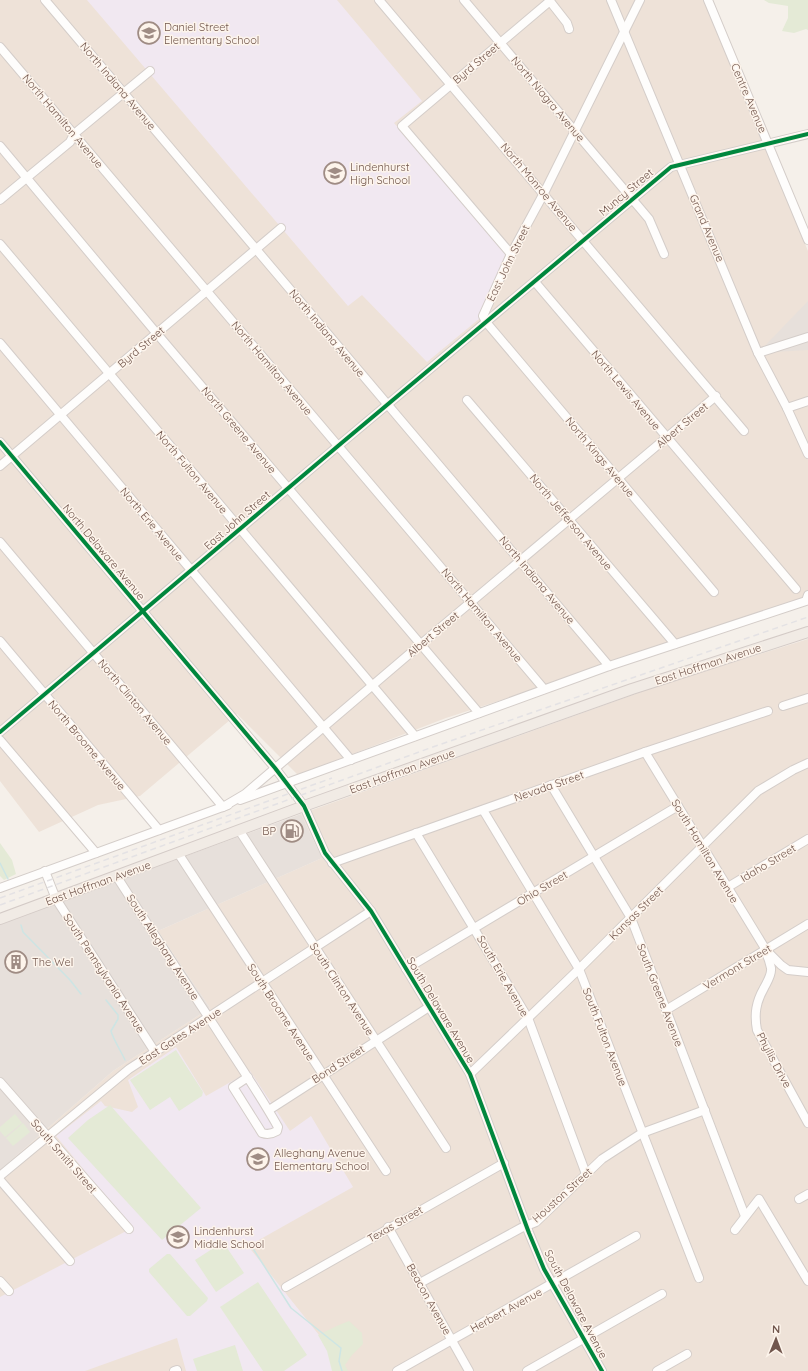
<svg xmlns="http://www.w3.org/2000/svg" width="808" height="1371" font-family="Quicksand,sans-serif">
	<rect width="100%" height="100%" fill="#f5f0ea"/>
	<!-- residential -->
	<g fill="#eee2d8">
		<path d="M0,0H705L808,251V600L446,718L298,775L237,714L140,796L98,805L39,832L0,781Z"/>
		<path d="M808,639V1371H0V1170L113,1071L210,1008L158,931L322,858L301,814L655,687Z"/>
	</g>
	<!-- industrial -->
	<g fill="#e7e0db">
		<path d="M808,301V350L758,353Z"/>
		<path d="M301,814L322,858L158,931L210,1008L113,1071L0,1170V924Z"/>
	</g>
	<!-- education -->
	<g fill="#f1e8f1">
		<path d="M87,0H337L422,101L394,123L506,253L479,319L427,362L362,295L348,306Z"/>
		<path d="M176,1047L206,1096L250,1071L290,1131L311,1116L353,1187L248,1246L327,1345L334,1371H186L177,1338L85,1371H0V1297L132,1228L56,1136L101,1101L105,1106L132,1112L138,1107L128,1080Z"/>
	</g>
	<!-- green -->
	<g fill="#e4ead6">
		<path d="M764,0H808V30L806,29L794,33L782,31L788,18V6L769,3Z"/>
		<path d="M0,843L12,860L16,874L4,880L0,876Z"/>
		<path d="M176,1050L203,1092L202,1096L179,1111L170,1097L150,1110L130,1080Z"/>
		<path d="M110,1105L201,1208L162,1240L68,1138L88,1120Z"/>
		<path d="M15,1114L22,1123L5,1137L0,1131V1127Z"/>
		<path d="M23,1123L30,1132L13,1146L6,1138Z"/>
		<path d="M223,1242L244,1273L216,1292L195,1260Z"/>
		<path d="M167,1254H170L208,1298L207,1301L190,1316H187L149,1272V1269Z"/>
		<path d="M258,1282L307,1355L284,1371H263L220,1307Z"/>
		<path d="M349,1321L362,1333L363,1344L352,1355L345,1365L348,1371H332L327,1351L318,1335L339,1325Z"/>
		<path d="M235,1345L243,1371H197L193,1359Z"/>
	</g>
	<g fill="none" stroke-linecap="round" stroke-linejoin="round">
		<!-- stream -->
		<g stroke="#cde5e4" stroke-width="1.5">
			<path d="M0,863L8,879"/>
			<path d="M21,925L23,932L70,980L81,994"/>
			<path d="M106,1000L118,1015V1019L111,1031C113,1039 121,1051 125,1060"/>
			<path d="M252,1247L291,1308L341,1348L339,1361L342,1371"/>
		</g>
		<!-- minor casing -->
		<g stroke="#d4cdc9" stroke-width="10">
			<g id="minor">
				<path d="M45,0L609,666"/>
				<path d="M379,0L744,431"/>
				<path d="M464,0L649,219L664,254"/>
				<path d="M549,0L567,23L569,29"/>
				<path d="M611,0L758,353L787,408L808,454"/>
				<path d="M640,0L544,193L511,254L483,316L486,322L714,592"/>
				<path d="M708,0L808,240"/>
				<path d="M0,47L544,689"/>
				<path d="M0,146L153,329L479,713"/>
				<path d="M0,200L70,142L74,134L150,71"/>
				<path d="M0,244L415,736"/>
				<path d="M511,254L402,126L550,1"/>
				<path d="M535,282L796,589"/>
				<path d="M0,343L351,760"/>
				<path d="M758,353L808,337"/>
				<path d="M467,400L675,644"/>
				<path d="M787,408L808,401"/>
				<path d="M0,442L275,768L304,806L325,853L371,911L470,1074L529,1233L544,1269L602,1371"/>
				<path d="M0,466L281,228"/>
				<path d="M0,542L223,807L245,794L421,644L716,396"/>
				<path d="M0,641L159,830"/>
				<path d="M783,706L808,698"/>
				<path d="M0,732L338,446L671,167L808,134"/>
				<path d="M0,740L96,853"/>
				<path d="M645,752L766,950L781,965L788,970L808,972"/>
				<path d="M551,785L631,918L745,1216"/>
				<path d="M240,800L609,666L806,601L808,595"/>
				<path d="M483,810L579,969L699,1278"/>
				<path d="M239,830L446,1148"/>
				<path d="M416,833L528,1018L586,1174"/>
				<path d="M178,853L386,1171"/>
				<path d="M332,863L645,752L768,711"/>
				<path d="M45,871L56,899L155,1052"/>
				<path d="M117,877C149,927 182,977 215,1027C236,1060 259,1093 278,1127L277,1131C272,1134 268,1135 262,1133L233,1087L248,1077"/>
				<path d="M728,887L808,839"/>
				<path d="M0,888L228,805"/>
				<path d="M766,953C768,957 770,963 771,968C772,975 767,982 764,988C756,1002 754,1014 757,1030L808,1123"/>
				<path d="M406,969L678,806"/>
				<path d="M666,1010L808,924"/>
				<path d="M470,1074L579,969L758,791L793,770L808,763"/>
				<path d="M0,1082L129,1229"/>
				<path d="M269,1110L429,1007"/>
				<path d="M0,1176L129,1069L371,911"/>
				<path d="M0,1180L70,1261"/>
				<path d="M799,1199L808,1194"/>
				<path d="M388,1227L469,1371"/>
				<path d="M735,1230L759,1199L808,1281"/>
				<path d="M0,1281L9,1291"/>
				<path d="M420,1283L521,1228L536,1222L602,1159L642,1133L705,1110"/>
				<path d="M286,1287L504,1163"/>
				<path d="M174,1371L177,1370"/>
				<path d="M397,1371L636,1236"/>
				<path d="M527,1371L662,1294"/>
				<path d="M657,1371L687,1354"/>
			</g>
		</g>
		<!-- major casing -->
		<g stroke="#d4cbc7" stroke-width="12">
			<path id="major" d="M0,919L304,806L632,689L808,632"/>
		</g>
		<!-- minor -->
		<use href="#minor" stroke="#fefdfc" stroke-width="8"/>
		<!-- major -->
		<use href="#major" stroke="#f1ebe5" stroke-width="10"/>
		<!-- rail -->
		<g stroke="#e4e2e4" stroke-width="1.5" stroke-dasharray="6 4" stroke-linecap="butt">
			<path d="M0,898L332,778"/>
			<path d="M0,905L430,748L808,617"/>
		</g>
		<!-- cycleway casing -->
		<g stroke="#fdf4eb" stroke-width="6">
			<g id="cycleway">
				<path d="M0,442L275,768L304,806L325,853L371,911L470,1074L529,1233L544,1269L602,1371"/>
				<path d="M0,732L338,446L671,167L808,134"/>
			</g>
		</g>
		<!-- cycleway -->
		<use href="#cycleway" stroke="#00873e" stroke-width="4"/>
	</g>
	<!-- icons -->
	<defs>
		<g id="school-ring" transform="scale(1.15)"><circle r="9.5" fill="#fdf4eb" stroke="#9f8c84" stroke-width="1.5"/><path d="M0-5L7-2L0 1L-7-2ZM-4 1L0 2.5L4 1V4Q0 6-4 4Z" fill="#9f8c84"/></g>
		<g id="fuel-ring" transform="scale(1.15)"><circle r="9.5" fill="#fdf4eb" stroke="#9f8c84" stroke-width="1.5"/><path d="M-5.5-6h7V0h2V4h1.3V-2.5L3-4.5l.8-.8L6-3V5H2.5V1h-1V6h-7ZM-4.2-4.7v3.2H.2V-4.7Z" fill="#9f8c84"/></g>
		<g id="building-ring" transform="scale(1.15)"><circle r="9.5" fill="#fdf4eb" stroke="#9f8c84" stroke-width="1.5"/><path d="M-4-6H4V6H1V3H-1V6H-4ZM-2.5-4.3h1.7v1.8h-1.7ZM.8-4.3h1.7v1.8H.8ZM-2.5-1h1.7V.8h-1.7ZM.8-1h1.7V.8H.8Z" fill="#9f8c84"/></g>
	</defs>
	<g fill-rule="evenodd">
		<use href="#school-ring" x="149" y="33"/>
		<use href="#school-ring" x="335" y="173"/>
		<use href="#fuel-ring" x="292" y="831"/>
		<use href="#building-ring" x="16" y="962"/>
		<use href="#school-ring" x="258" y="1159"/>
		<use href="#school-ring" x="178" y="1237"/>
	</g>
	<g text-anchor="middle" dominant-baseline="central" stroke-width="3" stroke-linejoin="round" paint-order="stroke">
		<!-- poi labels -->
		<g font-size="11" fill="#71564d" stroke="#fdf4eb" text-anchor="start">
			<text x="164" y="27">Daniel Street<tspan x="164" dy="13">Elementary School</tspan></text>
			<text x="350" y="167">Lindenhurst<tspan x="350" dy="13">High School</tspan></text>
			<text x="276" y="831" text-anchor="end">BP</text>
			<text x="32" y="962">The Wel</text>
			<text x="274" y="1153">Alleghany Avenue<tspan x="274" dy="13">Elementary School</tspan></text>
			<text x="194" y="1231">Lindenhurst<tspan x="194" dy="13">Middle School</tspan></text>
		</g>
		<!-- street labels -->
		<g font-size="11" fill="#71564d" stroke="#fdf4eb">
			<text transform="translate(476 63) rotate(-40)">Byrd Street</text>
			<text transform="translate(118 86) rotate(50)">North Indiana Avenue</text>
			<text transform="translate(749 98) rotate(67)">Centre Avenue</text>
			<text transform="translate(548 99) rotate(50)">North Niagra Avenue</text>
			<text transform="translate(63 121) rotate(50)">North Hamilton Avenue</text>
			<text transform="translate(539 187) rotate(50)">North Monroe Avenue</text>
			<text transform="translate(626 192) rotate(-40)">Muncy Street</text>
			<text transform="translate(707 228) rotate(67)">Grand Avenue</text>
			<text transform="translate(508 263) rotate(-64)">East John Street</text>
			<text transform="translate(327 333) rotate(50)">North Indiana Avenue</text>
			<text transform="translate(141 347) rotate(-40)">Byrd Street</text>
			<text transform="translate(272 368) rotate(50)">North Hamilton Avenue</text>
			<text transform="translate(626 390) rotate(50)">North Lewis Avenue</text>
			<text transform="translate(682 425) rotate(-40)">Albert Street</text>
			<text transform="translate(239 430) rotate(50)">North Greene Avenue</text>
			<text transform="translate(600 457) rotate(50)">North Kings Avenue</text>
			<text transform="translate(192 472) rotate(50)">North Fulton Avenue</text>
			<text transform="translate(237 520) rotate(-41)">East John Street</text>
			<text transform="translate(571 522) rotate(50)">North Jefferson Avenue</text>
			<text transform="translate(152 524) rotate(50)">North Erie Avenue</text>
			<text transform="translate(104 552) rotate(50)">North Delaware Avenue</text>
			<text transform="translate(537 580) rotate(50)">North Indiana Avenue</text>
			<text transform="translate(482 615) rotate(50)">North Hamilton Avenue</text>
			<text transform="translate(433 634) rotate(-40)">Albert Street</text>
			<text transform="translate(708 664) rotate(-18)">East Hoffman Avenue</text>
			<text transform="translate(135 702) rotate(50)">North Clinton Avenue</text>
			<text transform="translate(87 745) rotate(50)">North Broome Avenue</text>
			<text transform="translate(402 771) rotate(-20)">East Hoffman Avenue</text>
			<text transform="translate(549 786) rotate(-19)">Nevada Street</text>
			<text transform="translate(705 851) rotate(59)">South Hamilton Avenue</text>
			<text transform="translate(768 863) rotate(-31)">Idaho Street</text>
			<text transform="translate(98 883) rotate(-20)">East Hoffman Avenue</text>
			<text transform="translate(542 888) rotate(-31)">Ohio Street</text>
			<text transform="translate(636 913) rotate(-45)">Kansas Street</text>
			<text transform="translate(163 947) rotate(57)">South Alleghany Avenue</text>
			<text transform="translate(737 967) rotate(-31)">Vermont Street</text>
			<text transform="translate(104 973) rotate(57)">South Pennsylvania Avenue</text>
			<text transform="translate(503 976) rotate(60)">South Erie Avenue</text>
			<text transform="translate(342 989) rotate(57)">South Clinton Avenue</text>
			<text transform="translate(660 995) rotate(69)">South Greene Avenue</text>
			<text transform="translate(441 1010) rotate(59)">South Delaware Avenue</text>
			<text transform="translate(281 1012) rotate(57)">South Broome Avenue</text>
			<text transform="translate(180 1036) rotate(-33)">East Gates Avenue</text>
			<text transform="translate(605 1037) rotate(69)">South Fulton Avenue</text>
			<text transform="translate(774 1060) rotate(62)">Phyllis Drive</text>
			<text transform="translate(338 1064) rotate(-33)">Bond Street</text>
			<text transform="translate(64 1156) rotate(49)">South Smith Street</text>
			<text transform="translate(562 1195) rotate(-42)">Houston Street</text>
			<text transform="translate(395 1224) rotate(-30)">Texas Street</text>
			<text transform="translate(429 1299) rotate(61)">Beacon Avenue</text>
			<text transform="translate(576 1304) rotate(62)">South Delaware Avenue</text>
			<text transform="translate(506 1310) rotate(-29)">Herbert Avenue</text>
		</g>
	</g>
	<!-- north arrow -->
	<g transform="translate(776 1339) rotate(1)" stroke="#fdf4eb" stroke-width="3" paint-order="stroke">
	<path d="M0-3L7 15L0 10L-7 15Z" fill="#71564d"/>
	<text y="-6" font-size="11" font-weight="bold" text-anchor="middle" fill="#71564d">N</text>
	</g>
</svg>
